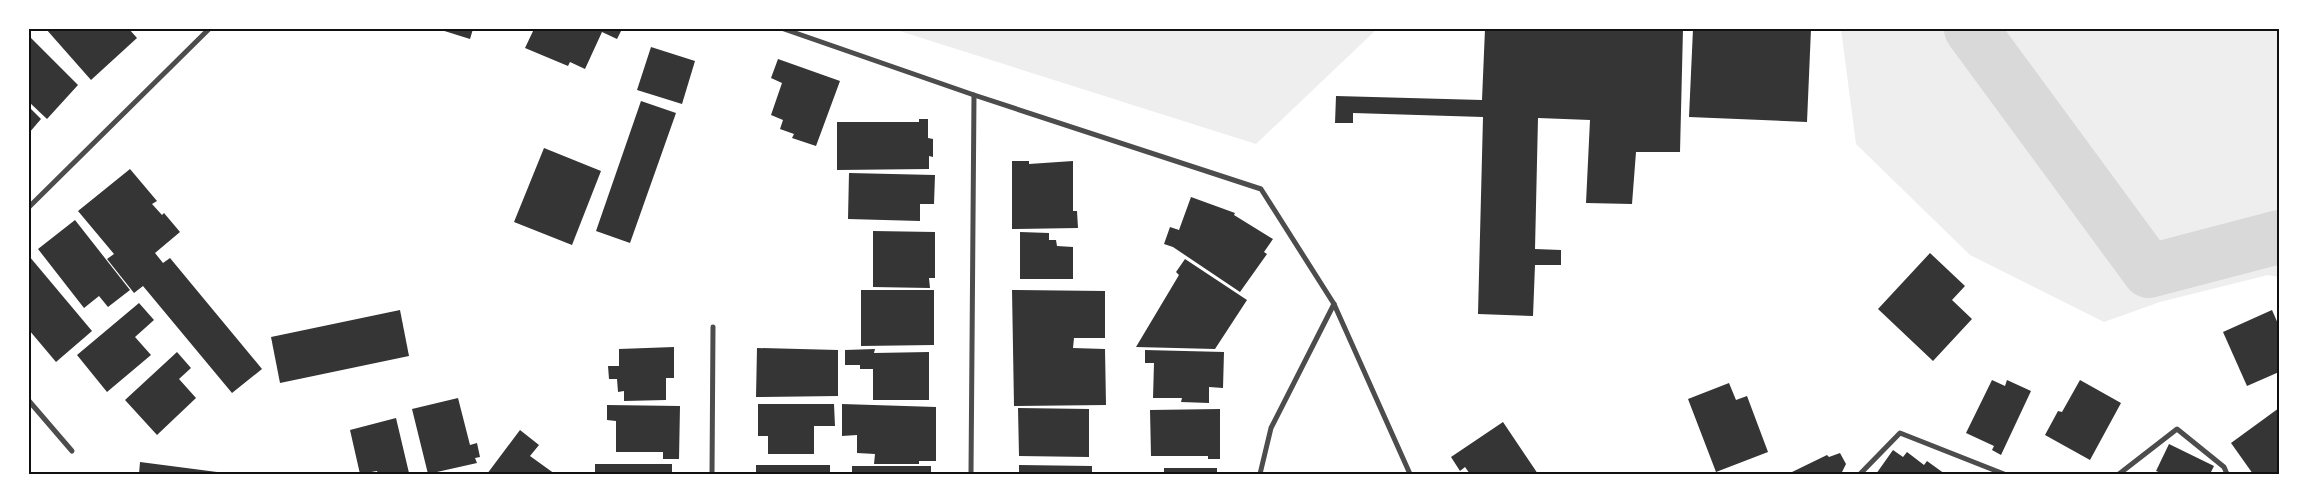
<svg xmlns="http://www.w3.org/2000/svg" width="2308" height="503" font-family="Roboto,sans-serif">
	<rect width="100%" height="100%" fill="#fff"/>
	<!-- green -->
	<g fill="#eee">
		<path d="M893,29H1377L1256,144Z"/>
		<path d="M1841,29H2279V277L2268,275L2160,302L2104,322L1970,255L1856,144Z"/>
	</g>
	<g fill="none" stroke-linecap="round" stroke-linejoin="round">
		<!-- river -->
		<path stroke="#d9d9d9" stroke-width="54" d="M1971,29L2149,271L2279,237"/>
	</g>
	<!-- building -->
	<g fill="#353535">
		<path d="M46,29H129L137,38L91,80Z"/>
		<path d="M438,29H473L470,39Z"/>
		<path d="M534,29H622L617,39L602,32L585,69L570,62L568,66L525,48Z"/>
		<path d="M1485,29H1683L1680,152H1636L1632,204L1586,203L1590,120L1538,118L1535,249L1561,250V265H1535L1533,316L1478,314L1483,117L1353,113V123H1335L1336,96L1482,100Z"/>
		<path d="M1693,29H1811L1807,122L1689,117Z"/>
		<path d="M29,36L78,85L47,119L29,102Z"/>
		<path d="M651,47L695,61L682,104L637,90Z"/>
		<path d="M778,59L840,81L816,146L792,138L794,134L780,129L783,120L771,115L782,83L771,78Z"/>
		<path d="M641,101L676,113L630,243L596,231Z"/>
		<path d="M29,107L41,119L29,133Z"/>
		<path d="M919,119H928V138L933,139V157L929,156V169L837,170V122H919Z"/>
		<path d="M544,148L601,171L572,245L514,222Z"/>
		<path d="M1012,161H1029V164L1073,161V211H1077L1078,228L1012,229Z"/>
		<path d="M130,169L157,201L152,204L162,215L164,213L180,232L155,253L163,263L170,258L262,369L232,393L143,286L134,293L107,259L114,254L78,211Z"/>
		<path d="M849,173L935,175L934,204H920V221L848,219Z"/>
		<path d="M1191,197L1235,213L1234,215L1273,239L1264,252L1267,254L1240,292L1173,247L1164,244L1170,227L1179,230Z"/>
		<path d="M75,220L130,290L108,307L99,296L84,308L38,249Z"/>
		<path d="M873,231L935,232V278H929L930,288L873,287Z"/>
		<path d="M1020,232L1049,233V240H1056L1057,246L1073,247V279H1020Z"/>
		<path d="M1930,253L1965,286L1952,300L1972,319L1933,361L1878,309Z"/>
		<path d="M29,256L92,331L56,362L29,330Z"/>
		<path d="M1185,259L1247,300L1215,349L1136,347L1179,275L1176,272Z"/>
		<path d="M861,290H934V345L861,346Z"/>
		<path d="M1012,290L1105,291V338H1074L1073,348L1105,349L1106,405L1014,406Z"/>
		<path d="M139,303L154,320L135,337L151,355L107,392L77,355Z"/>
		<path d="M400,310L409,356L280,383L271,337Z"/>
		<path d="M2272,310L2279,326V372L2247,386L2223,332Z"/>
		<path d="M674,347V378H666V400L624,401V391L618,392L617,379H609L608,366H619V349Z"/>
		<path d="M757,348L838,350V396L756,397Z"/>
		<path d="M875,349L874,353L929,352V400H873V369H860V365H845V350Z"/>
		<path d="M1145,350L1224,352L1223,388L1209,387V403L1181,402L1182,398H1153L1154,363H1145Z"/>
		<path d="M177,352L191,368L179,379L196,398L157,435L125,400Z"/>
		<path d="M1992,380L2005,386L2007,380L2031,391L2001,455L1992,450L1994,446L1966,433Z"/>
		<path d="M2080,380L2121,403L2090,460L2045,435L2058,411L2062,412Z"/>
		<path d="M1729,383L1736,400L1747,396L1768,452L1716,472L1688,399Z"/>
		<path d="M458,398L470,445L477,443L480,457L475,458L477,463L428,474L412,409Z"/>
		<path d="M758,404H834L835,426H814V454H768V436H758Z"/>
		<path d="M842,404L936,407V461H919V464H874L875,454L857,453V435L842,436Z"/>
		<path d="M607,405L680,406L679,459H663V452H616V421L607,420Z"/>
		<path d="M1018,408L1089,409V457L1019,456Z"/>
		<path d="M2279,408V474H2253L2231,443Z"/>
		<path d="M1220,409V459H1208V456H1151L1150,410Z"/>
		<path d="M396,418L409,473L378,474L377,471L360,474L350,430Z"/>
		<path d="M1503,422L1538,474H1470L1465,467L1460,471L1451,457Z"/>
		<path d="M520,430L539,445L530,456L555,474H487Z"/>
		<path d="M2169,444L2214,466L2210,474H2164L2156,471Z"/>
		<path d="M1893,450L1903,457L1907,452L1924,465L1927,461L1945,474H1876Z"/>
		<path d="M1840,453L1846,464L1841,474H1791L1790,473L1827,455L1829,457Z"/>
		<path d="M140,462L217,472V474H139Z"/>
		<rect x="595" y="464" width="77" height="10"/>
		<rect x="756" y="465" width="74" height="9"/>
		<path d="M1019,465L1092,466V474H1019Z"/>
		<rect x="852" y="466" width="79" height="8"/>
		<rect x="1164" y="468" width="53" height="6"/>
	</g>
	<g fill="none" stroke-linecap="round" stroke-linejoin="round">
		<!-- minor -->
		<g stroke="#4c4c4c" stroke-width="5">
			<path d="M784,29L974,95L1261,189L1334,304L1410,474"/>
			<path d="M29,207L209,29"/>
			<path d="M29,401L72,451"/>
			<path d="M712,474L713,327"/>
			<path d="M971,474L974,95"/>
			<path d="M1260,474L1271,428L1334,304"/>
			<path d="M1860,474L1900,433L2004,474"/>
			<path d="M2119,474L2177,429L2224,467L2227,474"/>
		</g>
	</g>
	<!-- border -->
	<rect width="2308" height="503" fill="none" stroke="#ffffff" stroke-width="60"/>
	<rect x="30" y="30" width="2248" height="443" fill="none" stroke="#111" stroke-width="2"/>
</svg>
